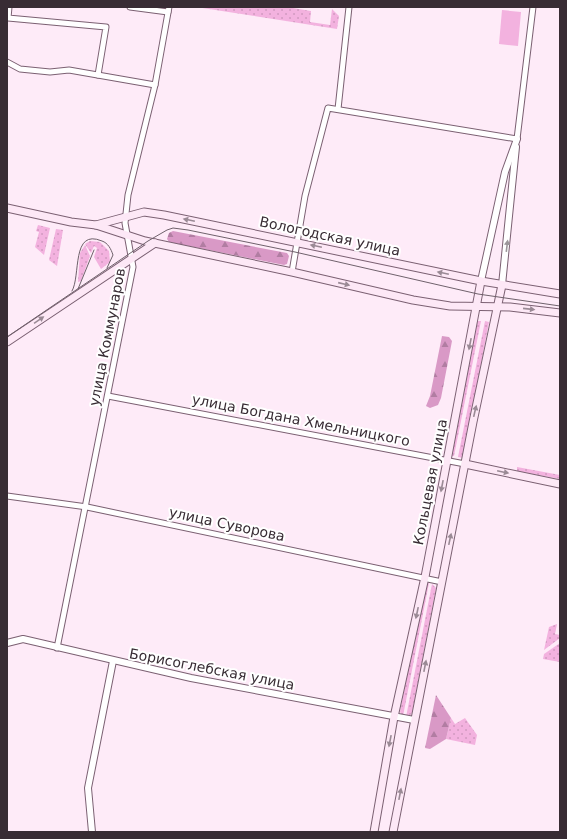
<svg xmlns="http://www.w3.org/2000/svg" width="567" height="839" font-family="'DejaVu Sans',sans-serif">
	<defs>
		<pattern id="grass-dots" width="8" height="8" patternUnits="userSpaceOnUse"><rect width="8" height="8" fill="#f3b2df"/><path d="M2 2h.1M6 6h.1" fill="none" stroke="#d199c0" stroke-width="1.8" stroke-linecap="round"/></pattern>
		<pattern id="forest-firs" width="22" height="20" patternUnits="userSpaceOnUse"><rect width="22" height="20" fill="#d999c6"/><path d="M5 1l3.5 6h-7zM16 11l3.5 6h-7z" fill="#b17da2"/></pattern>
	</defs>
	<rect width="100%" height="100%" fill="#feebf8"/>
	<!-- grass -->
	<g fill="url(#grass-dots)">
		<path d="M196,7H287L311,11L310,22L330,25L332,9L339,16L337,29Z"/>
		<path d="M38,225L50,228L44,255L35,247L39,232L36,231Z"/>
		<path d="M56,229L63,230L57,266L49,260Z"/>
		<path d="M90,241L100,242L109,251L110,262L101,269L94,257L97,248L94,246L91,253L85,244Z"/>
		<path d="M85,245L90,256L81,281L78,282L80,253Z"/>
		<path d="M477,321H481L454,456H450Z"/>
		<path d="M485,321L489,322L463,458L458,457Z"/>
		<path d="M517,467L560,475V479L517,471Z"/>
		<path d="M429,583L403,716L400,712L424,586Z"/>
		<path d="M432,584L436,588L412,713L409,717H406Z"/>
		<path d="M557,624L555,634L560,635V638L544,650L549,627Z"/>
		<path d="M560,643V662L543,659L544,654Z"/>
		<path d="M451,718L455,724L465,718L477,735L475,745L446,739Z"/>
	</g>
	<!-- forest -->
	<g fill="url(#forest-firs)">
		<path d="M173,231L287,253L289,256L287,264L284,265L169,242L167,239L169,233Z"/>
		<path d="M442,336L449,337L452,341L441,398L438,405L430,408L426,406L430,396Z"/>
		<path d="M436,695L451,718L446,739L430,749L425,748Z"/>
	</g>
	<!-- pitch -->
	<path fill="#f3b2df" d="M502,10L521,12L518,46L499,44Z"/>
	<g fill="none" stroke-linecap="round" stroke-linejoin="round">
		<!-- minor casing -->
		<g stroke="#7b6072" stroke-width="7">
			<g id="minor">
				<path d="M9,7L8,18L106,27L98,75"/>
				<path d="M130,7L168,12"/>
				<path d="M7,62L20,69L50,72L69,70L155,85"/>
				<path d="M338,109L349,7"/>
				<path d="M292,272L305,196L328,108L517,139L533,7"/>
				<path d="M108,396L465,464"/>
				<path d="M7,496L87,507L442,582"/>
				<path d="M57,648L133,267L125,223L128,195L155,85L169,7"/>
			</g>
		</g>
		<!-- tertiary casing -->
		<g stroke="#7b6072" stroke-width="8">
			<g id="tertiary">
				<path d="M481,281L505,172L517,139"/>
				<path d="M502,285L516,147"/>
				<path d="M7,643L23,639L191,678L414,720"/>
				<path d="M92,832L88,788L113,661"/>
			</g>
		</g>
		<!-- secondary casing -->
		<g stroke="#7b6072" stroke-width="9">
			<g id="secondary">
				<path d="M7,208L71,222L96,225L145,241L292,272L413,300L450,306L510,307L560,313"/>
				<path d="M96,225L144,212L164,215L481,281L560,294"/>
				<path d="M7,342L155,243"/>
				<path d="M465,464L560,484"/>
				<path d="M374,832L394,717L425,577L481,281"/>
				<path d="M393,832L473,422L502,285"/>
			</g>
		</g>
		<!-- minor -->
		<use href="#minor" stroke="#fff" stroke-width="5"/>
		<!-- tertiary -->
		<use href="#tertiary" stroke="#fff" stroke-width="6"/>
		<!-- secondary -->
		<use href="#secondary" stroke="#fde8f6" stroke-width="7"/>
		<!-- tram -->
		<g stroke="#6f616b" stroke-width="1">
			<path d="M78,289L94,250"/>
			<path d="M72,291C81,276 71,228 102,241C108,243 111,249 113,255L107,268"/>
			<path d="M7,337L148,241L167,230L173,228L188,230L295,252L478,294L560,306"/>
		</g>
	</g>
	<!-- one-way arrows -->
	<defs><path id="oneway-solid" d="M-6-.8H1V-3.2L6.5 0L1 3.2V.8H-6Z"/></defs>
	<g fill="#9a8a95">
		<use href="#oneway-solid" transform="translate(189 220) rotate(-168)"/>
		<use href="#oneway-solid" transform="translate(316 246) rotate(-168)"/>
		<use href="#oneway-solid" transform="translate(443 273) rotate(-168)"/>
		<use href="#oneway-solid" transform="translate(344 284) rotate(13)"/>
		<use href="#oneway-solid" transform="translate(529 309) rotate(6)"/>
		<use href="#oneway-solid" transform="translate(39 320) rotate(-34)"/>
		<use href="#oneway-solid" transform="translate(470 344) rotate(101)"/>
		<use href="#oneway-solid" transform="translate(475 411) rotate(-77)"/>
		<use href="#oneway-solid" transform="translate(503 472) rotate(12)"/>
		<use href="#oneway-solid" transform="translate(442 486) rotate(101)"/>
		<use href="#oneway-solid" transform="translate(450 539) rotate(-78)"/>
		<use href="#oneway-solid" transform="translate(417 613) rotate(102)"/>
		<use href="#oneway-solid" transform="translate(425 666) rotate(-79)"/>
		<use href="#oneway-solid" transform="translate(390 741) rotate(101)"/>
		<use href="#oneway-solid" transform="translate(400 794) rotate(-79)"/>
	</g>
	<use fill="#9c969a" href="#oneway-solid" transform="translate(507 246) rotate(-83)"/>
	<g text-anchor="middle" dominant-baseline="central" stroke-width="4" stroke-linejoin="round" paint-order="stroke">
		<!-- street labels -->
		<g font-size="14" fill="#382c34" stroke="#fff">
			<text transform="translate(330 236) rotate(12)">Вологодская улица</text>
			<text transform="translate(107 337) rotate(-79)">улица Коммунаров</text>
			<text transform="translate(301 420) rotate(11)">улица Богдана Хмельницкого</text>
			<text transform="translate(430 482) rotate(-79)">Кольцевая улица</text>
			<text transform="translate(227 524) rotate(12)">улица Суворова</text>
			<text transform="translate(212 669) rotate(11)">Борисоглебская улица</text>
		</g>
	</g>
	<!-- border -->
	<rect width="567" height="839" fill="none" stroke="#382c34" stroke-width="16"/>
</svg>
